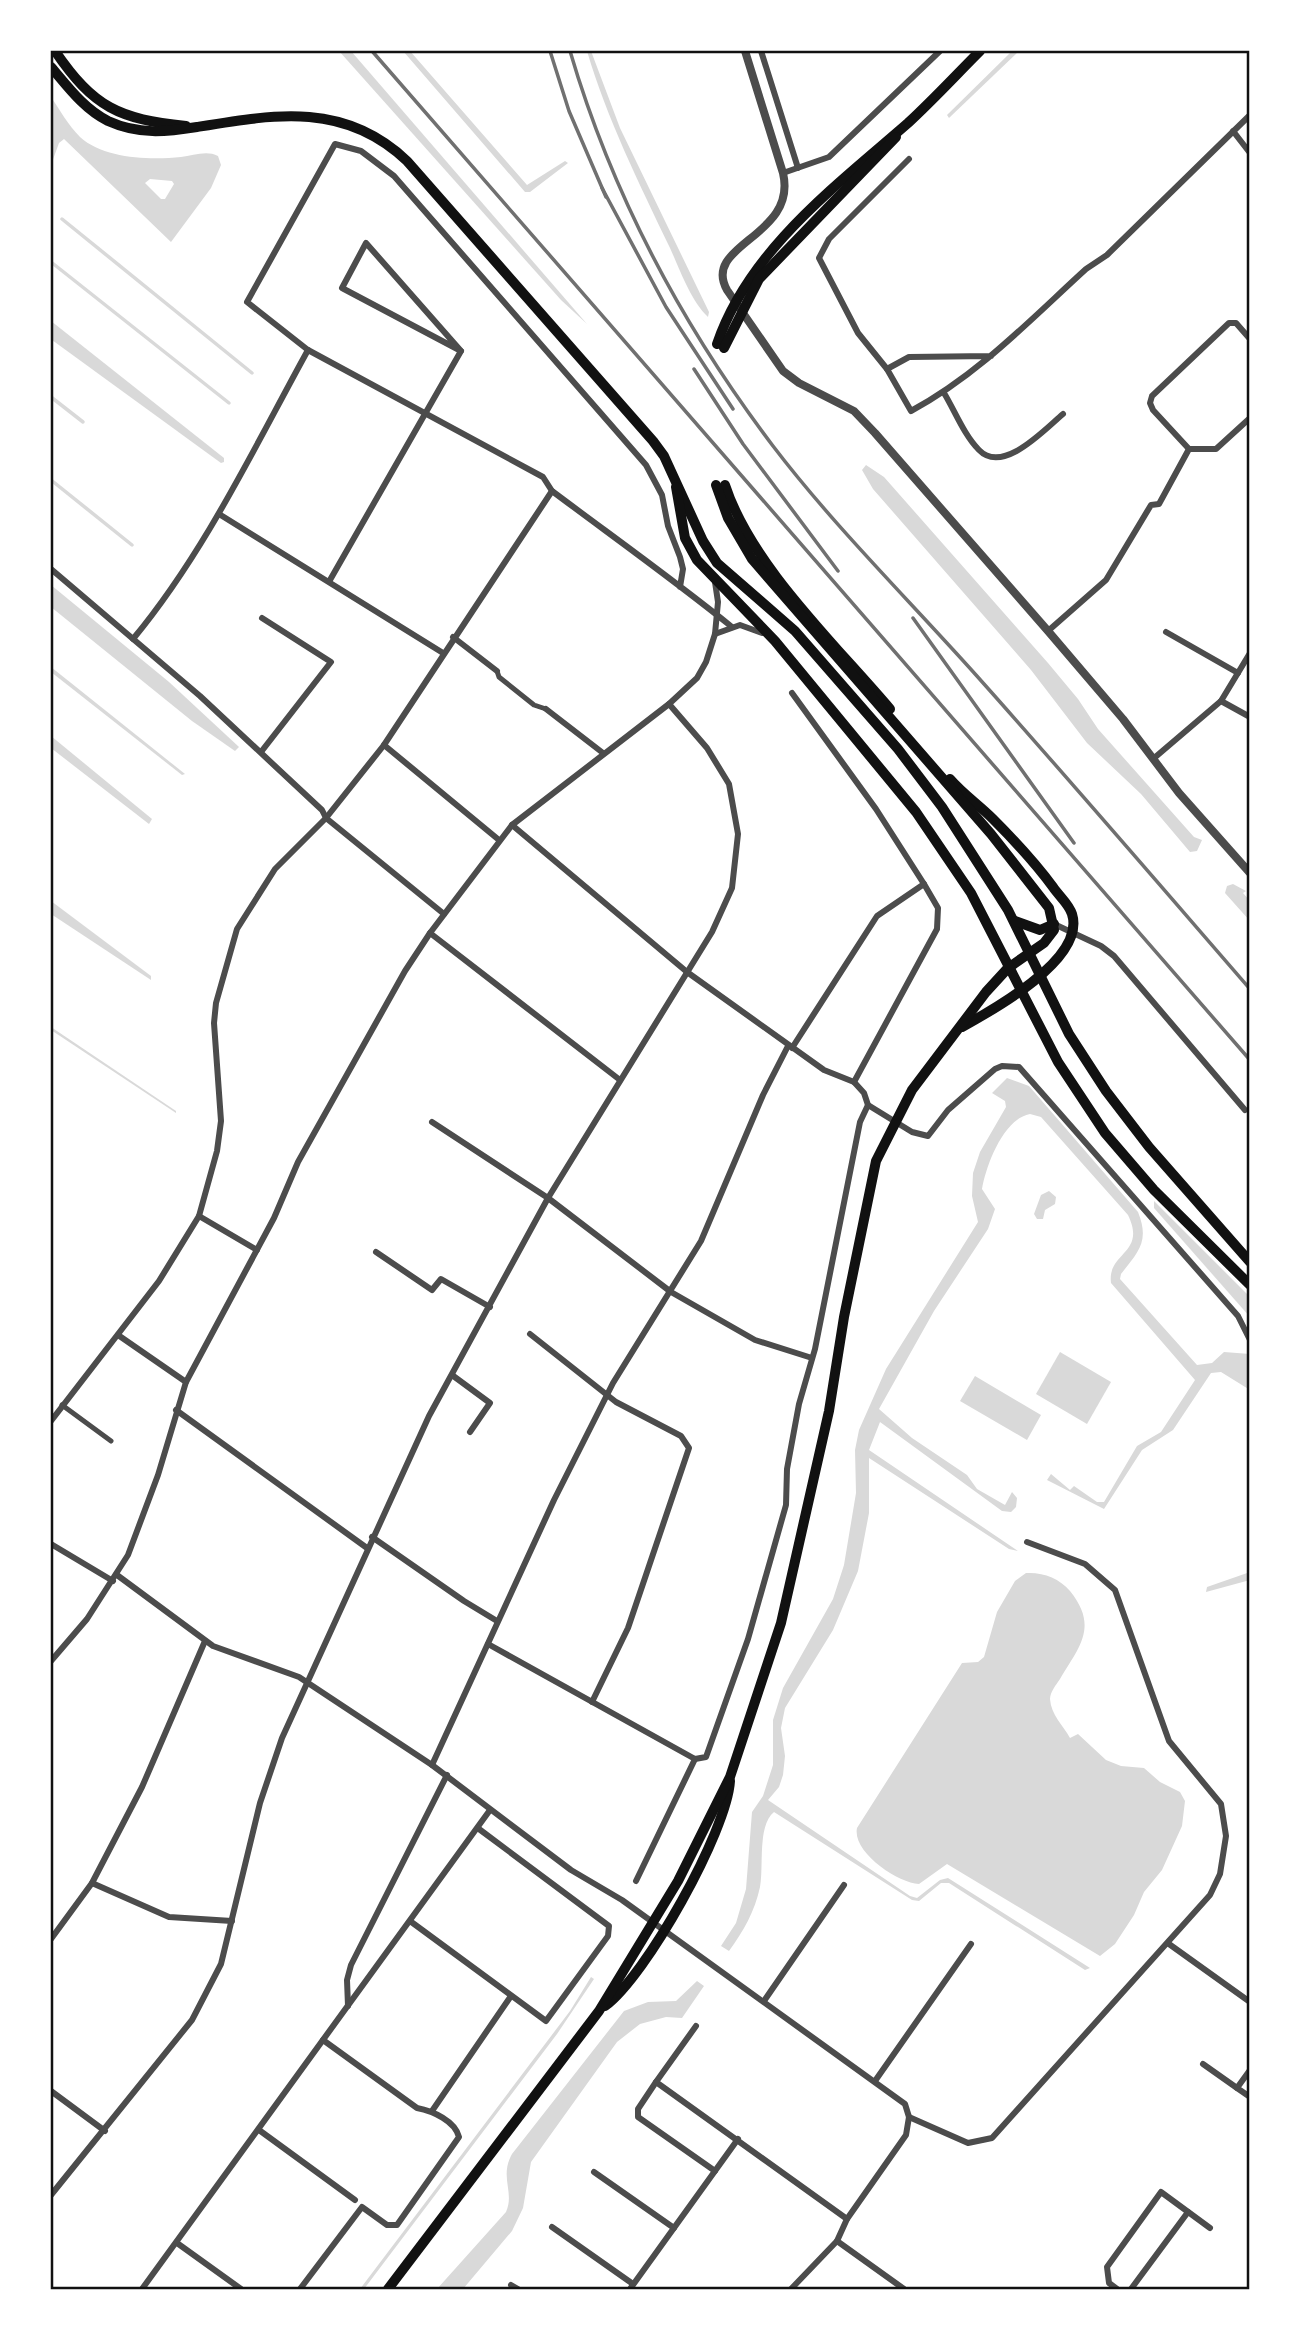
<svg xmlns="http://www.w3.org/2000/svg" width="1301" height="2340" font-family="Commissioner,sans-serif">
	<rect width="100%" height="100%" fill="#fff"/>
	<!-- water -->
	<g fill="#d9d9d9" fill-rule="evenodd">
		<path d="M339,51H351L587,324L561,300Z"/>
		<path d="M403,51H410L527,185L565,161L568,163L530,192H525Z"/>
		<path d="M587,51H591L620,128L709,312L708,317C691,301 680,270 670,248C639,183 607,119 587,51Z"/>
		<path d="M1012,51H1019L949,118L947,115Z"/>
		<path d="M51,97C60,110 68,125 80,137C104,159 150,160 181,157C193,156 206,150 218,156L221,165L211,188L171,242L64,139L59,143L51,165ZM150,179L172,181L174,184L165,199H161L145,183Z"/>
		<path d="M51,321L224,458V462L221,463L52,340Z"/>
		<path d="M866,465L884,477L1048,663L1078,699L1098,729L1194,837L1202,840L1197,851L1190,852L1141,794L1087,743L1031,670L873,489L862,470Z"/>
		<path d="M51,585L169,682L239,747L235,751L192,721L51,607Z"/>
		<path d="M51,667L185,774L182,775L51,672Z"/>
		<path d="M51,736L152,819L149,824L51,748Z"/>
		<path d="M1233,884L1246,891L1243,893L1250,901V921L1225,893L1227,886Z"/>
		<path d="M51,901L151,976V980L51,914Z"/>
		<path d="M51,1027L176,1111V1113L51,1030Z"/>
		<path d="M1007,1078L1029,1086L1138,1212C1150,1242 1138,1252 1121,1274L1120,1279L1197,1365L1212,1363L1224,1352L1250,1354V1390L1221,1372L1211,1373L1173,1430L1142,1450L1104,1509L1047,1480L1051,1474L1070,1490L1074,1486L1097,1502H1104L1137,1446L1161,1432L1195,1380L1111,1283C1107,1252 1147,1254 1128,1215L1041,1117L1030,1114C1003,1119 986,1166 982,1189L995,1209L988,1229L934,1311L879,1409L912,1438L967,1475L977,1489L1005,1505L1012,1492L1017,1498L1016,1507L1011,1512L1002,1511L880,1422L869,1450L1018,1551L1009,1549L869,1458V1513L858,1571L833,1630L785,1708L781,1728L785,1756L783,1775L779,1787L768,1800L910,1896L917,1898L940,1880L948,1878L1090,1968L1085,1970L949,1883H941L919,1901L912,1900L774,1812C757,1826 764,1866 760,1887C755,1911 743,1932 729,1951L721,1946L736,1923L746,1889L752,1812L763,1796L773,1765V1720L783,1688L833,1599L844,1565L856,1493L855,1450L859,1430L886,1369L978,1222L972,1196L973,1173L980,1152L1006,1107L1005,1101L992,1093Z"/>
		<path d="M1049,1191L1056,1197L1055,1204L1045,1210L1043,1219H1037L1034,1214L1041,1195Z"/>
		<path d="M1154,1201L1250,1297V1317L1154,1208Z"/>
		<path d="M1060,1352L1111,1382L1087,1424L1036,1394Z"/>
		<path d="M975,1376L1041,1415L1027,1440L960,1401Z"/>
		<path d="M1250,1572V1580L1206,1592L1207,1587Z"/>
		<path d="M1026,1573C1043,1572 1059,1578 1070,1591C1099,1627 1079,1647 1060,1679C1056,1685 1050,1692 1050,1699C1051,1715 1063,1725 1070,1738L1078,1734L1106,1760L1121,1766L1144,1768L1160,1782L1180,1792L1185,1801L1182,1826L1162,1870L1144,1892L1134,1915L1115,1944L1100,1956L947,1864L919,1884C898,1883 852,1852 857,1828L962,1663L978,1662L984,1657L997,1612L1015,1581Z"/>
		<path d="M591,1977L594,1979L557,2034L364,2289H360L570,2011Z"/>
		<path d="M697,1981L704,1986L682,2018L666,2017L640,2024L617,2042L531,2162L523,2208L512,2231L463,2289H437L506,2212C515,2192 499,2177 512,2154L624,2011L648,2002L676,2001Z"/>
	</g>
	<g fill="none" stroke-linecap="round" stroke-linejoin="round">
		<!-- stream -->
		<g stroke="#d9d9d9" stroke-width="3.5">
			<path d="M62,219L252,373"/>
			<path d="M51,262L229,403"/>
			<path d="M51,397L83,422"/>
			<path d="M51,480L132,545"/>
		</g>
		<!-- pedestrian -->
		<g stroke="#4c4c4c" stroke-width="5">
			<path d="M497,671L499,677L534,705L546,709"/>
			<path d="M62,1405L111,1441"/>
		</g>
		<!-- minor -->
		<g stroke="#4c4c4c" stroke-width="6">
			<path d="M761,51L798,168"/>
			<path d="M1233,131L1250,153"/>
			<path d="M783,173L829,157L940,51"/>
			<path d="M366,243L461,351L342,288Z"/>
			<path d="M991,356L909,357L887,369L911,411C978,375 1030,320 1086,269L1107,255L1250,115"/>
			<path d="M887,369L858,333L819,258L829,239L909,159"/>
			<path d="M944,393C955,411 964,435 979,450C1003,475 1045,429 1063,414"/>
			<path d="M1189,449L1153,410L1150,403L1152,396L1229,323H1236L1250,339"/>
			<path d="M1189,449H1216L1250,418"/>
			<path d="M219,514L443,653"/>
			<path d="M51,569L200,696L322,810L326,818L444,914"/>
			<path d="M330,580L461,351"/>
			<path d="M680,587L683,569L680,557L668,526L662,495L646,465L394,176L361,151L335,144L247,302L308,350L543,477L552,491C612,536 674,580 732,627"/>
			<path d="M1048,631L1106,580L1151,505L1159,504L1189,449"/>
			<path d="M1166,632L1238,673"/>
			<path d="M715,634L740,625L762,633"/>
			<path d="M453,637L497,671"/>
			<path d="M133,639C205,552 254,448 308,350"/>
			<path d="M792,693L876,809L924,884L938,908L937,929L854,1082"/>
			<path d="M1221,701L1250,717"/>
			<path d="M546,709L603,753"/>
			<path d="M384,745L499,840"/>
			<path d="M261,752L331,662L262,618"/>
			<path d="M1153,759L1221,701L1250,653"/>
			<path d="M512,825L687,972L824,1070L854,1082L864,1093L868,1105L912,1132L928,1136L948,1110L995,1069L1002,1066L1019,1067L1238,1316L1250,1340"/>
			<path d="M1054,924L1101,946L1114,956L1245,1110"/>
			<path d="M430,933L620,1080"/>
			<path d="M792,1048L877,916L924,884"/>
			<path d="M432,1122L548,1198L671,1292L755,1340L812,1358"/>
			<path d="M199,1216L257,1250"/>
			<path d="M376,1252L432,1290L441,1279L490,1307"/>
			<path d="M530,1334L616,1402L681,1436L689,1448L628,1628L592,1702"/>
			<path d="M118,1335L186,1382"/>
			<path d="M452,1375L490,1403L470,1432"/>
			<path d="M176,1410L367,1548"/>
			<path d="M51,1421L159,1281L199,1216L217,1151L221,1121L214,1023L216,1003L237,929L275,869L326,818L384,745L552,491"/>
			<path d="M372,1537L464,1601L497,1621"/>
			<path d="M51,1544L113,1581"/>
			<path d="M117,1575L213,1646L299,1677L432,1765L571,1870L622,1900L905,2104L909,2117L906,2135L847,2219L837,2241L791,2289"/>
			<path d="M488,1644L695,1759L706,1757L748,1639L786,1505L787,1469L799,1404L815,1349L860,1122L868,1105"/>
			<path d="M51,1661L87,1619L128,1555L158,1475L186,1382L274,1218L298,1162L405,971L430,933L512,825L669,704L697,678L706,662L715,634L718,602L715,582"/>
			<path d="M432,1765L554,1500L613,1383L701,1241L763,1095L788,1046"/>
			<path d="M636,1881L695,1759"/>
			<path d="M92,1883L169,1917L232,1921"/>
			<path d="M410,1921L546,2021L608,1936L609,1926L479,1829"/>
			<path d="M51,1939L92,1883L142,1787L205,1641"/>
			<path d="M1169,1944L1250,2002"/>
			<path d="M764,2001L844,1885"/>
			<path d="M348,2006L347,1980L351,1965L447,1775"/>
			<path d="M696,2026L656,2082L847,2219"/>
			<path d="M1203,2064L1237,2088"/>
			<path d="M1250,2070L1237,2088L1250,2097"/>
			<path d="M875,2081L971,1944"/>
			<path d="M656,2082L638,2109V2117L715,2171"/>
			<path d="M51,2091L105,2131"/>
			<path d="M432,2111L511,1996"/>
			<path d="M909,2117L968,2143L992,2138L1210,1895L1220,1874L1226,1836L1221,1804L1169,1741L1115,1590L1085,1564L1027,1542"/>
			<path d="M259,2130L355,2200"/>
			<path d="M594,2172L674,2228"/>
			<path d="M51,2195L192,2020L221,1964L260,1803L282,1738L429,1416L548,1198L712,932L732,888L738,834L729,784L707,748L669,704"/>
			<path d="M552,2227L633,2284"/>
			<path d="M837,2241L904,2289"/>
			<path d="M177,2243L241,2289"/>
			<path d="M511,2285L518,2289"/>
			<path d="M142,2289L490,1810"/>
			<path d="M300,2289L362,2207L387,2225H397L459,2137C455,2121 433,2111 417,2108L323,2040"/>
			<path d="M630,2289L738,2139"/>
			<path d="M1117,2289L1109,2283L1107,2267L1161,2192L1210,2228"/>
			<path d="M1131,2289L1188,2212"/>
		</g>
		<!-- tertiary -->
		<path stroke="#4c4c4c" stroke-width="8" d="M745,51L783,173C798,237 701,244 727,290L783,371L799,383L854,411L875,433L1048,631L1123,719L1179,793L1250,873"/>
		<!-- secondary -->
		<g stroke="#111" stroke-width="10">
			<path d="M717,344C749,250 836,186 908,123C933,100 956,75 980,51"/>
			<path d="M724,348L759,279L896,137"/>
			<path d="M725,485C751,565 835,644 890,709"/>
			<path d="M950,779C963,794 979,805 993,819C1014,840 1036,864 1053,887C1059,896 1069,904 1072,914C1086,959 993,1010 962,1027"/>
			<path d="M605,2006C646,1976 727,1831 730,1781"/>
			<path d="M388,2289L599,2011L678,1881L730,1777L781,1623L829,1411L844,1317L876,1161L912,1090L986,992L1008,968L1044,943L1054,930L1049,908L991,834L752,559L728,518L716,485"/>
		</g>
		<!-- primary -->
		<g stroke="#111" stroke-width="10">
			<path d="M55,51C94,108 119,119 186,126"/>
			<path d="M51,67C68,87 84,109 108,121C139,135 166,132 197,127C276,114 345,102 407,161L653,441L664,456L703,541L717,563L795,631L898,749L942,807L1008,910L1069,1034L1106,1091L1149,1147L1250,1262"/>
			<path d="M676,487L685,538L697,560L775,641L916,812L971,893L1058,1062L1105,1133L1154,1190L1250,1285"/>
			<path d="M1015,921L1040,930L1054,924"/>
		</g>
		<!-- rail -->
		<g stroke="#707070" stroke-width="3.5">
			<path d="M372,51L1250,1060"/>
			<path d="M550,51L569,111L606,197"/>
			<path d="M570,51C612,194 683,327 773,446C834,526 908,599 976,675C1068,778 1159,884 1250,989"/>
			<path d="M602,188L666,307L733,409"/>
			<path d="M694,369L743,444L838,571"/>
			<path d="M913,618L1074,843"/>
		</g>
	</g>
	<!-- border -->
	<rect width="1301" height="2340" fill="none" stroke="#ffffff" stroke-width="105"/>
	<rect x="52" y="52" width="1196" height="2236" fill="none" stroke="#111" stroke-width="2.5"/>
</svg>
